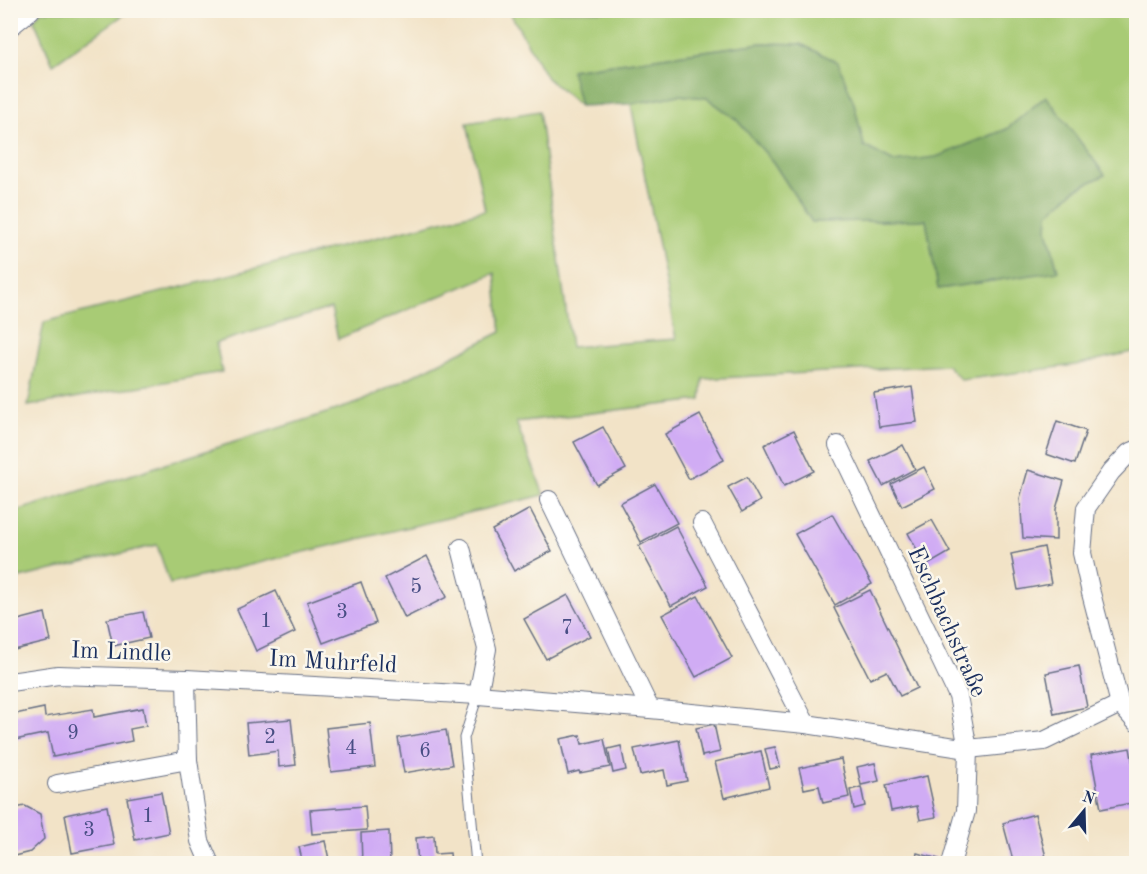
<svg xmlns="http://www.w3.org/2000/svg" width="1147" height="874" font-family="'Old Standard TT',serif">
	<rect width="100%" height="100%" fill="#fbf7ec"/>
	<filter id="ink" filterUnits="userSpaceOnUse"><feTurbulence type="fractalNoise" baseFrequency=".0167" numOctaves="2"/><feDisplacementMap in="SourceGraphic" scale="12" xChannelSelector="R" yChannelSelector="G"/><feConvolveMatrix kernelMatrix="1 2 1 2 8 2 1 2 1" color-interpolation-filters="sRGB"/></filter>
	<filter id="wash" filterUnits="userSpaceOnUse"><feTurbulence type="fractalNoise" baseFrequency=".008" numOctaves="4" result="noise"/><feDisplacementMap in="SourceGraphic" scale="24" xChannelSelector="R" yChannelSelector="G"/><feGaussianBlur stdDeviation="1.35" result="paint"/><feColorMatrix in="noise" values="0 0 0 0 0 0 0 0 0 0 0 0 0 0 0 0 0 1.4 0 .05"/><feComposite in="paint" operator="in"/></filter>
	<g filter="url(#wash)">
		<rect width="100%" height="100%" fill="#f2e3c7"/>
		<!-- green -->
		<g fill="#a8cb74" stroke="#627d69" stroke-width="1.5">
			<path d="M41,11H129L53,64L34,20Z"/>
			<path d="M509,11H1136V351L1075,365L961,380L947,365L703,379L701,400L516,422L544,495L170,584L157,545L11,580L10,513L358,403L501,332L495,273L338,339L331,308L216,343L222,372L28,406L44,322L485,210L467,123L539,111L571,347L676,339L631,104L679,95L707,98L737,120L773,162L812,222L926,220L939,289L1058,271L1047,230L1048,214L1076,189L1105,175L1046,96L1007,129L936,158L894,162L864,146L854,103L801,44L761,43L572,70L580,106L547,78Z"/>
		</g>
		<!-- forest -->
		<path fill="#86af66" stroke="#506f62" stroke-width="1.5" d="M761,43L801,44L838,62L854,103L864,146L894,162L936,157L1007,129L1046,96L1105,175L1076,189L1048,214L1047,230L1058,271L938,289L926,220L812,222L773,162L737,120L707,98L679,95L631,104L580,106L571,70Z"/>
		<g id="blocks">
			<!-- building -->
			<g fill="#d0acf4">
				<path d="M912,387L917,422L879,427L874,393Z"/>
				<path d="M700,415L724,460L689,479L665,434Z"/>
				<path d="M1057,421L1086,431L1075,464L1046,454Z"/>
				<path d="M603,427L626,469L597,485L574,442Z"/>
				<path d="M794,430L814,471L784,486L764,445Z"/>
				<path d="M903,445L915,469L883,486L870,461Z"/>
				<path d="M924,467L935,489L902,506L891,484Z"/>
				<path d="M1028,470L1064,481L1056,509V540L1023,538L1020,498Z"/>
				<path d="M747,477L760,501L742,512L728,487Z"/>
				<path d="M655,484L677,523L641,542L620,503Z"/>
				<path d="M530,509L552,551L514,571L492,530Z"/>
				<path d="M832,514L872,584L835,605L795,534Z"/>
				<path d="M932,520L950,552L926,566L908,533Z"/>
				<path d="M676,526L708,586L671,606L639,546Z"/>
				<path d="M1044,547L1051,584L1018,590L1011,554Z"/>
				<path d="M427,556L447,597L405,618L385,578Z"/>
				<path d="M361,582L376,623L323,643L307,602Z"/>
				<path d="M870,590L917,688L900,696L887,671L870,679L834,608Z"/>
				<path d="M276,591L295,632L256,651L237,609Z"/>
				<path d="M568,595L590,636L546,659L524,619Z"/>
				<path d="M698,596L732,658L696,677L662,615Z"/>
				<path d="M143,612L149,638L113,646L107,619Z"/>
				<path d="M45,613L51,641L10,651V622Z"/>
				<path d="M1079,666L1087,707L1054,714L1046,673Z"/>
				<path d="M44,708L45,717L93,709L94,717L143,708L146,726L130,729L132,741L53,757L48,733L10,741V715Z"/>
				<path d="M291,719L296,765L279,767L278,751L249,755L246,723Z"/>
				<path d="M370,723L375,767L331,772L326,728Z"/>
				<path d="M714,724L720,752L702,756L696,728Z"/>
				<path d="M446,730L452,765L404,773L398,738Z"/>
				<path d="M580,735L582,744L604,739L610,767L580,773L579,771L568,774L560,739Z"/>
				<path d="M679,740L687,781L667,785L664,770L640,775L634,749Z"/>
				<path d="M10,744L16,763L10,764Z"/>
				<path d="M621,746L626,770L613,773L608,749Z"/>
				<path d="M775,747L780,767L770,769L765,749Z"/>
				<path d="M1130,748L1136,781V802L1101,809L1091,755Z"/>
				<path d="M761,751L769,787L724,798L715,762Z"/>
				<path d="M841,759L849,797L823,803L819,786L804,789L799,768Z"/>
				<path d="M875,763L879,781L861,785L857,767Z"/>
				<path d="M927,776L936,817L920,820L917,806L891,811L886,785Z"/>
				<path d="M861,787L865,806L854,809L850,790Z"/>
				<path d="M161,792L169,833L135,840L127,798Z"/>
				<path d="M25,806L40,814L44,839L30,852L10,857V809Z"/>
				<path d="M107,806L114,845L72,853L65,815Z"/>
				<path d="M365,806L367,830L312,834L310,810Z"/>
				<path d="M1035,814L1047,861L1036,864H1014L1003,823Z"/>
				<path d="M389,831L390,864H362L361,833Z"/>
				<path d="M434,836L435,854L450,853L451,864H418L416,838Z"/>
				<path d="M325,841L330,864H303L299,847Z"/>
				<path d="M917,853L939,859L938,864H914Z"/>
			</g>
		</g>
	</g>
	<g filter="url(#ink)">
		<use href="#blocks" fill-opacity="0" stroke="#666e83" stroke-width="1.5"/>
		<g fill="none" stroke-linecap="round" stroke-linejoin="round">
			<!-- lane casing -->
			<g stroke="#666e83" stroke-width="11">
				<path id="lane" d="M476,864L464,738L478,695"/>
			</g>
			<!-- street casing -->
			<g stroke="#666e83" stroke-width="20">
				<g id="street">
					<path d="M10,27L31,10"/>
					<path d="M838,445L958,696L968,749L966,811L951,864"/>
					<path d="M1136,450L1129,453L1111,472L1086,508L1082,553L1091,593L1120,704L1136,722"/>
					<path d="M549,500L650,709"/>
					<path d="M702,523L806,724"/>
					<path d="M461,548L487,649L478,695"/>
					<path d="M186,679L478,695L650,709L806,724L968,749L1044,741L1120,704"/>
					<path d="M10,682L58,675L186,679L188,760L200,841L210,864"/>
					<path d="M57,784L188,760"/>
				</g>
			</g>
			<!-- lane -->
			<use href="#lane" stroke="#fff" stroke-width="9"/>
			<!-- street -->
			<use href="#street" stroke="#fff" stroke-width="18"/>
		</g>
	</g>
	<g text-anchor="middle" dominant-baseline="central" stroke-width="5" stroke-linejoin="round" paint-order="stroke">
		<!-- number labels -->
		<g font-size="21" fill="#484e84">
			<text x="416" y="587">5</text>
			<text x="342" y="612">3</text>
			<text x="266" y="621">1</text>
			<text x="567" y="628">7</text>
			<text x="73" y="733">9</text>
			<text x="270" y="737">2</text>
			<text x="351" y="748">4</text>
			<text x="425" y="751">6</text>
			<text x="148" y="816">1</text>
			<text x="89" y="830">3</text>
		</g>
		<!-- street labels -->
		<g font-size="24" fill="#1b2f5e" stroke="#fbf7ec">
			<text transform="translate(946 622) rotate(66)">Eschbachstraße</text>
			<text transform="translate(121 653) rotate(2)">Im Lindle</text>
			<text transform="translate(333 663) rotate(3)">Im Muhrfeld</text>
		</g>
	</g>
	<!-- margin -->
	<rect width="1147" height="874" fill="none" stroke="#fbf7ec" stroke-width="36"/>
	<!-- north arrow -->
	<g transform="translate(1084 811) rotate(19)" stroke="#fbf7ec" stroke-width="4.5" paint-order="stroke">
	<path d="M0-4.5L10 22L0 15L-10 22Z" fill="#1b2f5e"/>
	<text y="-9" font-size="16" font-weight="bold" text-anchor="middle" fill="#1b2f5e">N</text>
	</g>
</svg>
